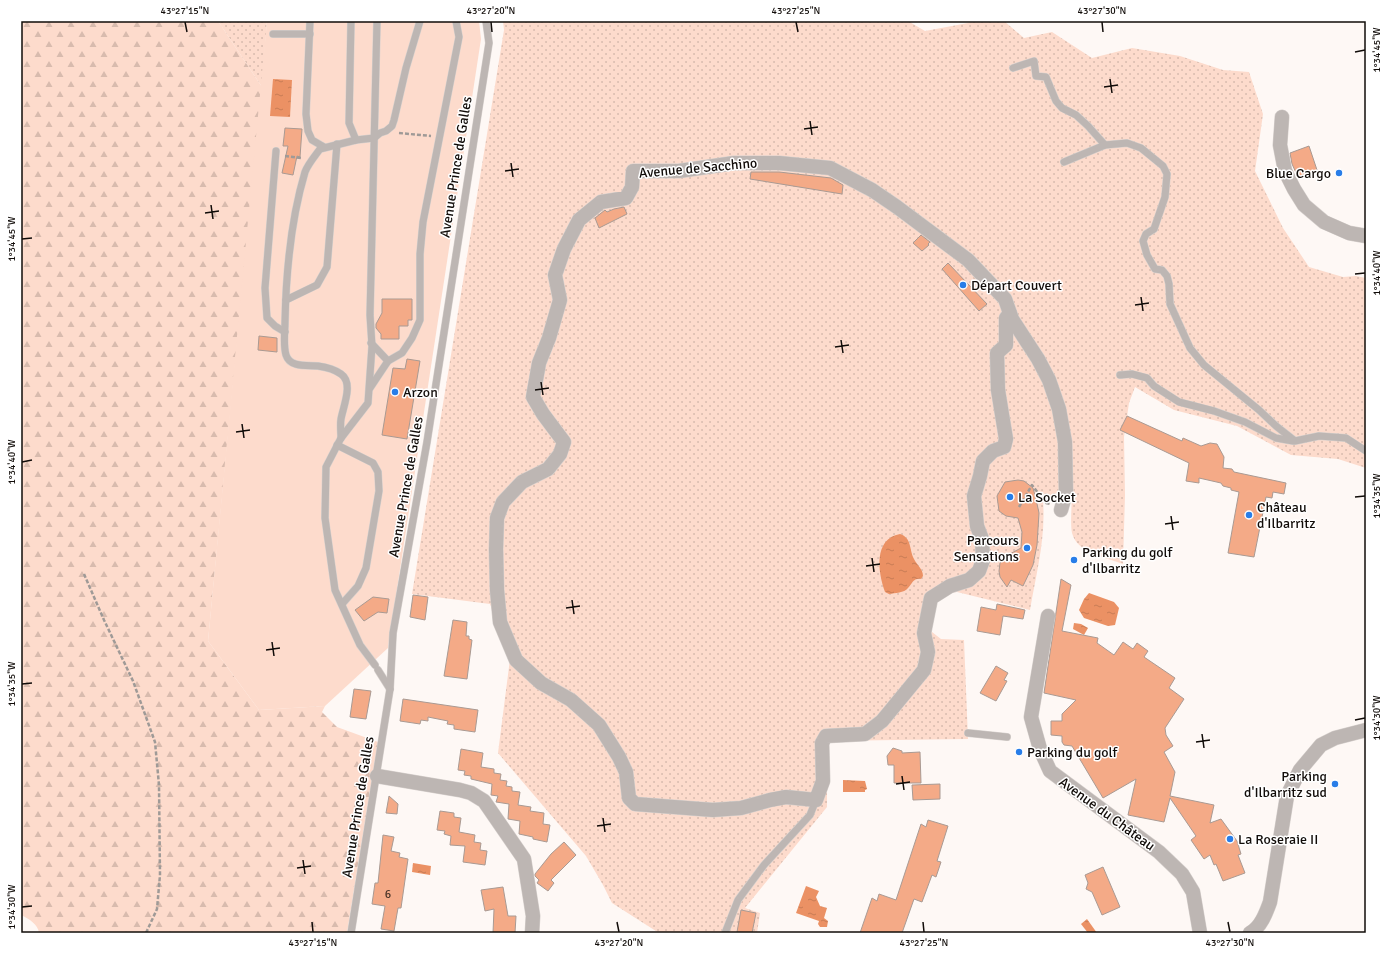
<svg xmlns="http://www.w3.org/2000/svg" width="1387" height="954" font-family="Signika,sans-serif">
	<defs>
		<pattern id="grass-dots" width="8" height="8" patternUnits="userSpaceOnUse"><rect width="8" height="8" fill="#fddbcc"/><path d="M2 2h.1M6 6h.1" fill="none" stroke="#d8bbae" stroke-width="1.8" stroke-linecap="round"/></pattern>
		<pattern id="forest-firs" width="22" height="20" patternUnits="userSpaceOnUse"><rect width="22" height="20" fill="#fddbcc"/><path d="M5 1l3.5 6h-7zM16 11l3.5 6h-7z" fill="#d8bbae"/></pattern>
		<pattern id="water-ripples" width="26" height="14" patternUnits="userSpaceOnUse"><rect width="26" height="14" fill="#eb9164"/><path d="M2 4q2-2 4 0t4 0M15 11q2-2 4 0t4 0" fill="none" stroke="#c87c55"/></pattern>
	</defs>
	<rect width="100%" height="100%" fill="#fef8f5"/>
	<!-- grass -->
	<g fill="url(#grass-dots)">
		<path d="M218,21H267L262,87Z"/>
		<path d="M503,21H908L925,31L968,23L973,21H1004L1024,38L1052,32L1092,58L1132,48L1180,56L1223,70L1249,72L1263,114L1255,171L1283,228L1309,267L1343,277L1356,276L1366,278V468L1338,459L1291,455L1237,426L1174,410L1135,387L1129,403L1124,437L1125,495L1123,564C1105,557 1077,553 1072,533C1070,522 1072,504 1072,492L1060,491L1043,501C1046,538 1036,574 1030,610L957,592L942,594L933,604L931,621L932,632L941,639L964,640L968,739L827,741V807L745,908L760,913L757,933H659L612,903L603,885L586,856L498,753L510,659L490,604L412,594L504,30Z"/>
	</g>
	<!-- forest -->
	<path fill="url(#forest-firs)" d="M21,21H218L262,87L208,641L259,710L325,706L322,712L337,727L378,742L347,933H39C38,924 29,919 21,915Z"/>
	<!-- green -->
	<path fill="#fddbcc" d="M267,21H479L481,39L388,648L325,706L259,710L208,641Z"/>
	<!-- water -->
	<g fill="url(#water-ripples)">
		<path d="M273,79L292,80L290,117L270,116Z"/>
		<path d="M900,534C912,538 909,549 914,559C917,565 923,569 923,576L921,579C913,578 913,583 908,588C904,593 895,593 889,594L885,592C878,572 873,539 900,534Z"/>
		<path d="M1089,593L1114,602L1119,608L1115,625L1108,626L1084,618L1079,610L1084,599Z"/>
		<path d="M1074,623L1081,624L1088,628L1084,635L1073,629Z"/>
		<path d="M843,780L865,781L867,789L865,790V792H843Z"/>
		<path d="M413,863L431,866L430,875L412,872Z"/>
		<path d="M806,886L819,891L816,897L820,906L827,908L824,918L828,921L827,927H820L818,924L819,921L796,913Z"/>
		<path d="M1087,919L1097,933H1088L1081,924Z"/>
	</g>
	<!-- building -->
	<g fill="#f4aa87" stroke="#a99a93">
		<path d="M285,128L302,129L300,157L297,156L293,175L282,173L288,146H283Z"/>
		<path d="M1309,146L1317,170L1298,177L1292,164L1290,153Z"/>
		<path d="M751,172H779L831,178L843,185L842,194L750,179Z"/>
		<path d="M624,207L627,214L599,228L595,218L605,210L607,212L614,209Z"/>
		<path d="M921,235L930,242L928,244L929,245L922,251L913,243Z"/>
		<path d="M948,263L987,304L979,311L942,269Z"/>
		<path d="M382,299H412V320H408V326H399V339H381V334L376,328V324L382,313Z"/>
		<path d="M259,336L277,338V352L258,350Z"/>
		<path d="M407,359L420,361L407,439L382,435L393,368L405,369Z"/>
		<path d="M1127,416L1182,441L1183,438L1201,446L1210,443L1217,444L1224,457L1223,468L1232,469L1234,472L1286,483L1284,494L1273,492L1272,498L1266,497L1254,557L1228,553L1239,492L1231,490V488L1223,486L1221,483L1199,478V483L1186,481L1189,463L1120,430Z"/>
		<path d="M1018,480L1024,481L1033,488L1036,499L1039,513L1037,545L1033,565L1023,586L1011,580L1007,587L1000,577L999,571L1000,563L1006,556L1021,548L1022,532L1018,518L1006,516L999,511L997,496L1005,482Z"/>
		<path d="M1061,579L1071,585L1062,631L1098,638L1097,643L1114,655L1123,642L1133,649L1137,643L1148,651L1144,657L1175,678L1169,688L1184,699L1165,728L1166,735L1173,746L1164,752L1175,772L1170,796L1214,805L1210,823L1221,819L1237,841L1241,854L1238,855L1245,873L1223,881L1216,864L1214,865L1210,855L1204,859L1191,840L1196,836L1170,798L1164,822L1128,815L1136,779L1103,798L1072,746L1064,745L1062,742V736L1051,735V721H1062V714L1076,700L1044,693Z"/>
		<path d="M413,595L428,597L425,620L410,617Z"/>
		<path d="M373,597L389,599L387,613L378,612L364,621L355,610Z"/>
		<path d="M997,604L1025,610L1023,619L1003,616L1000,635L977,631L981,607L996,610Z"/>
		<path d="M453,620L467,622L466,636H469V639L472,640L467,679L444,676Z"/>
		<path d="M996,666L1008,673L1004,680L1007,681L996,701L980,693Z"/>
		<path d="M354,689L371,691L366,719L350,717Z"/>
		<path d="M403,699L478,710L475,732L454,729V725L447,724L448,721L428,717V721L421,720L420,724L400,721Z"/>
		<path d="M893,748L902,751V753L920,752L921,783H894V765H888L887,756Z"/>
		<path d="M461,749L483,753L481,767L494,769V773L501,774L500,780L507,781L506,786L512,787V791L520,792L518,805L531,807L530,811L544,813L543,824L550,825L547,842L533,839V837L519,834L520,821L508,819L509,804L496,802L498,796L491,795L492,784L471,779V776L464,775L465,771L458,770Z"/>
		<path d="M940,784V799L913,800L912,785Z"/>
		<path d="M389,796L398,804L397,814L386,813Z"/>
		<path d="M440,811L454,813V817L461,818L459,832L475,835L474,842L481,843L480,850L487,851L485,865L463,862L465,846L450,845L451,836L444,834L445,831L437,830Z"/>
		<path d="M928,820L948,826L937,861L941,862L936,877L932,875L922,902L914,899L902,933H860L872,898L877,901L879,894L896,900L921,824L926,827Z"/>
		<path d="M383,835L394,837L391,851L400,853L399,857L408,859L401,908H398L394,931L381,929L385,906L372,904L375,883H378Z"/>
		<path d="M564,842L576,855L551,880L554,883L548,891L537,883L539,880L535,876V874L551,854Z"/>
		<path d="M1103,867L1120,907L1102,915L1092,892L1086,889L1088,883L1085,875Z"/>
		<path d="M503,887L508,916H516L515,933H493L494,909L485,911L481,890Z"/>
		<path d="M741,910L756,913L752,933L737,932Z"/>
	</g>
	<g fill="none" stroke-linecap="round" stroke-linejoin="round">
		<!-- lane casing -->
		<g stroke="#d8d2cf" stroke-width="8">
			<g id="lane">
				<path d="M310,21L306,114L308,131L312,140L324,147"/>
				<path d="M351,21L349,123L356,140"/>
				<path d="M273,34H310"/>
				<path d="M1013,68L1034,61L1036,76L1046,77L1056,101L1062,108L1076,115L1088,126L1105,145"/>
				<path d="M276,151L265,288L267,318L275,326L285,332"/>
				<path d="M1064,162L1105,145L1127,143L1141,148L1163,166L1167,174L1165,197L1154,229L1146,234L1143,241L1147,255L1155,269L1162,270L1167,276L1169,284L1170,304L1190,348L1204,365L1259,410L1276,426L1295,441L1319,436L1346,438L1366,451"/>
				<path d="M286,300L317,285L327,267L337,144"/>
				<path d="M371,343L388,361"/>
				<path d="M1120,375L1132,374L1147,378L1154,386L1179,402L1214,411L1245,422L1276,438L1293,441"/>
				<path d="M370,388L388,361L402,353L412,338L420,320V254L423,222L459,37L456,21"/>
				<path d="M341,438C341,432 340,425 341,419C343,407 354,383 341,374C334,369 325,367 318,366C307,365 290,368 286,355C283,345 285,332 285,322C286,273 291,219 305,172C308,164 315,156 320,149L356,140L374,138L380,133L386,131L392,126L394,120L406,68L420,21"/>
				<path d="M337,445L373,463L378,472L379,491L366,568L358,586L342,604"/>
				<path d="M375,665L360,645L335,590L325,518L326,467L341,438L368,403L372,346L370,315L377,21"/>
				<path d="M378,670L390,689"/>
				<path d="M968,733L1007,737"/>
				<path d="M351,933L390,689L393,633L427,442L489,43L486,21"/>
				<path d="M725,933L738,900L764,865L810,815L816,800"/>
			</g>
		</g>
		<!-- street casing -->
		<g stroke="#d8d2cf" stroke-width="15">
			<g id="street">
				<path d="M1282,117L1280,145L1285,171L1294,189L1304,205L1324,222L1349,233L1366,236"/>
				<path d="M1010,313L1006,318V345L997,353L998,390L1006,439L1004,447L993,451L983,461L980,476L974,496L977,526L982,539L983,560L979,571L969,580L950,586L931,598L924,633L928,652L924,670L882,721L865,734L826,736L822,743L823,781L816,800L786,797L770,800L741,808L713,810L635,804L629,798L626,772L619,757L599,725L571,700L541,683L516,660L500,622L497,590L496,549L497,518L503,502L522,482L548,469L560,454L564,442L543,414L533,397L539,363L549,338L560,300L555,275L564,249L579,220L601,202L626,198L632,187L633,171H679L734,163H779L830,168L872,190L897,207L968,260L1005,299L1012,319L1038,359L1049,380L1059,409L1065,442L1066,492L1061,510"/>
				<path d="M1048,616L1031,717L1040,749L1050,771L1159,852L1182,874L1193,892L1200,933"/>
				<path d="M377,776L460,790L471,793L484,801L524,859L533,916L532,933"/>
				<path d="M1250,933C1261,927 1266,913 1270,902L1287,796L1300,770L1321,745L1335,738L1366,730"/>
			</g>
		</g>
		<!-- path -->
		<g stroke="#9f9a97" stroke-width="2.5" stroke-dasharray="4 2" stroke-linecap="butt">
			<path d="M399,133L431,136"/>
			<path d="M285,156L301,158"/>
			<path d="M1019,507L1032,485L1046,503L1050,504"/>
			<path d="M84,574L104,620L133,681L155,742L159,785L160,875L157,909L146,933"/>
		</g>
		<!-- lane -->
		<use href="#lane" stroke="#bdb6b3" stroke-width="7"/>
		<!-- street -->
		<use href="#street" stroke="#bdb6b3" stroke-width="14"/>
	</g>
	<!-- ticks -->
	<path fill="none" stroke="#110c09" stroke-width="1.5" d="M185,22L187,32M491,22L492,32M796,22L798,32M1102,22L1103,32M1355,52L1365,50M1110,79L1112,93M1104,87L1118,85M810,121L812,135M804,129L818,127M511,163L513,177M505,171L519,169M211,205L213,219M205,213L219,211M22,239L32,238M1355,274L1365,273M1141,297L1143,311M1135,305L1149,303M841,340L843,353M835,347L849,345M541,382L543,395M535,390L549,388M242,424L244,438M236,432L250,430M22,462L32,460M1355,497L1365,496M1171,516L1173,530M1165,524L1179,522M872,558L874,572M866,566L880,564M572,600L574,614M566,608L580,606M272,642L274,656M266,650L280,648M22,684L32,683M1355,720L1365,718M1202,734L1204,748M1196,742L1210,740M902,776L904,790M896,784L910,782M603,818L605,832M597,826L611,824M303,860L305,874M297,868L311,866M22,907L32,906M312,922L313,932M617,922L619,932M923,922L924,932M1228,922L1230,932"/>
	<!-- markers -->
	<g fill="#287de8" stroke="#fff" stroke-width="1.5">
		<circle cx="1339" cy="173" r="4"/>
		<circle cx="963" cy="285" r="4"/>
		<circle cx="395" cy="392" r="4"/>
		<circle cx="1010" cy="497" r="4"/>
		<circle cx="1249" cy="515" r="4"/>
		<circle cx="1027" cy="548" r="4"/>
		<circle cx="1074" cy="560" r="4"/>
		<circle cx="1019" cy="752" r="4"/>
		<circle cx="1335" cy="784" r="4"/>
		<circle cx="1230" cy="839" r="4"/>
	</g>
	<g text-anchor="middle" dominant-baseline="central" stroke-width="3" stroke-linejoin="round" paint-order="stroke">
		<!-- number labels -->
		<g font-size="12" fill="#4a3428">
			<text x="388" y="894">6</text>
		</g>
		<!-- street labels -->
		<g font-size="14" fill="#110c09" stroke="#fff">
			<text transform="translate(456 167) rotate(-81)">Avenue Prince de Galles</text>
			<text transform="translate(698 168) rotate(-5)">Avenue de Sacchino</text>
			<text transform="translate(406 487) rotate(-80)">Avenue Prince de Galles</text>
			<text transform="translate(358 807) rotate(-81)">Avenue Prince de Galles</text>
			<text transform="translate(1107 814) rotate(36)">Avenue du Château</text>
		</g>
		<!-- poi labels -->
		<g font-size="14" fill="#110c09" stroke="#fff" text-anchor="start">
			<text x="1331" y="173" text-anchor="end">Blue Cargo</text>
			<text x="971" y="285">Départ Couvert</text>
			<text x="403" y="392">Arzon</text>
			<text x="1018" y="497">La Socket</text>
			<text x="1257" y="507">Château<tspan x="1257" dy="16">d'Ilbarritz</tspan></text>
			<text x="1019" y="540" text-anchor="end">Parcours<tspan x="1019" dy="16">Sensations</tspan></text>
			<text x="1082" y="552">Parking du golf<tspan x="1082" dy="16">d'Ilbarritz</tspan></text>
			<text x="1027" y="752">Parking du golf</text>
			<text x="1327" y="776" text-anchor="end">Parking<tspan x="1327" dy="16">d'Ilbarritz sud</tspan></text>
			<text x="1238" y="839">La Roseraie II</text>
		</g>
	</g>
	<!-- border -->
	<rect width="1387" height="954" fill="none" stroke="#ffffff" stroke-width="44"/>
	<rect x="22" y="22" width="1343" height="910" fill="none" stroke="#110c09" stroke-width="1.5"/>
	<g font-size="10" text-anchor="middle" fill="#110c09">
		<text x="185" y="14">43°27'15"N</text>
		<text x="491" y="14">43°27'20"N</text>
		<text x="796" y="14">43°27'25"N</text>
		<text x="1102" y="14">43°27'30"N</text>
		<text transform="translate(1376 50) rotate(-90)" y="4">1°34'45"W</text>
		<text transform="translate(11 239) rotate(-90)" y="4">1°34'45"W</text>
		<text transform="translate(1376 273) rotate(-90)" y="4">1°34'40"W</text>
		<text transform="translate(11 462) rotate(-90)" y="4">1°34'40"W</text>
		<text transform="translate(1376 496) rotate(-90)" y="4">1°34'35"W</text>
		<text transform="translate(11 684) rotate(-90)" y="4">1°34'35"W</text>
		<text transform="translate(1376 718) rotate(-90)" y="4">1°34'30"W</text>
		<text transform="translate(11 907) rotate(-90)" y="4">1°34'30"W</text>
		<text x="313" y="946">43°27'15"N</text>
		<text x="619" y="946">43°27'20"N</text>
		<text x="924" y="946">43°27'25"N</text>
		<text x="1230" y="946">43°27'30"N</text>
	</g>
</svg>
